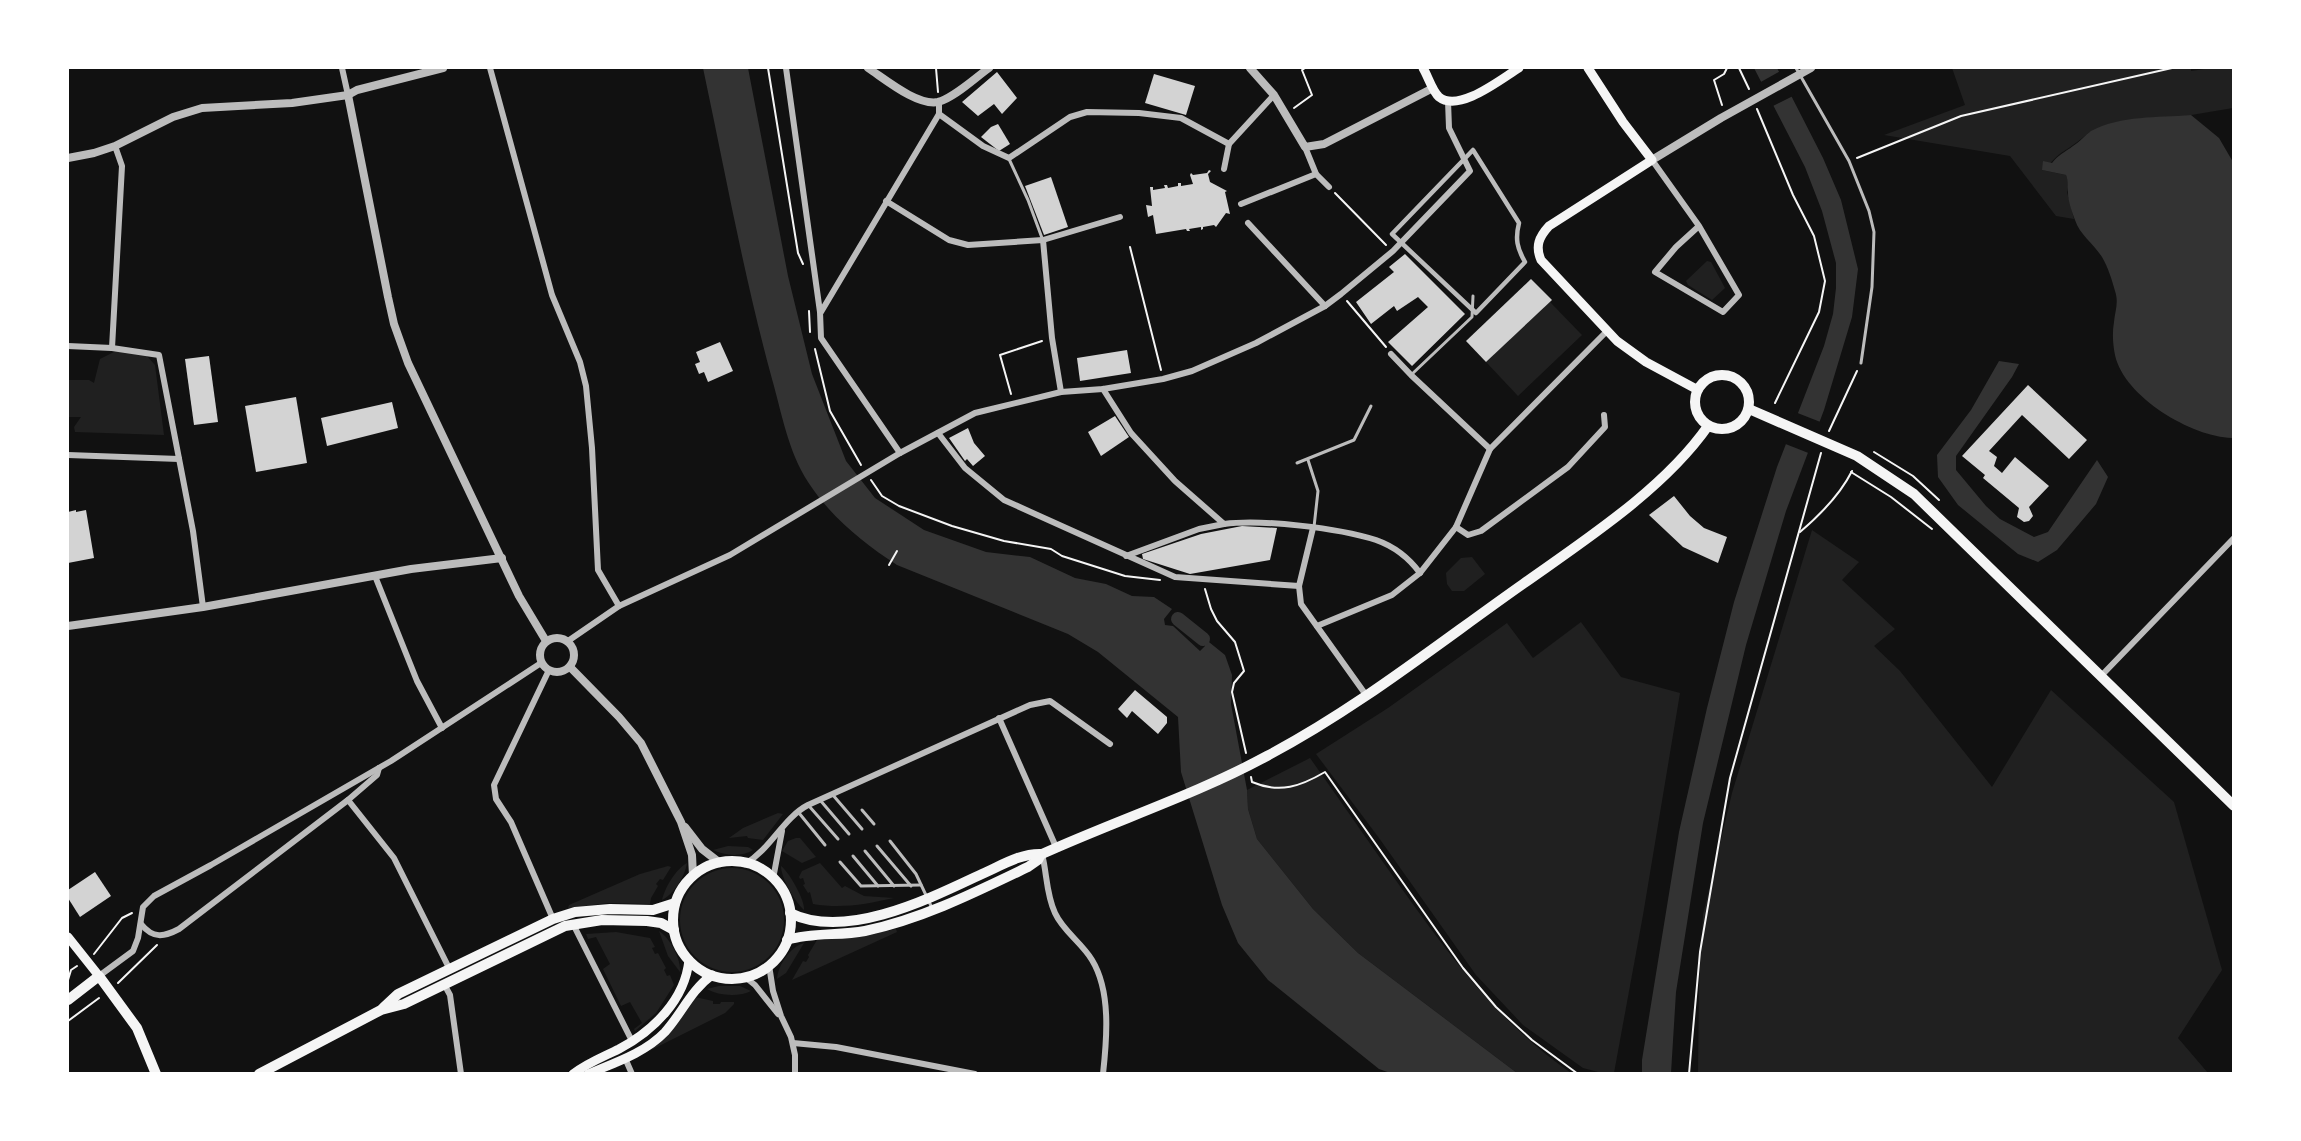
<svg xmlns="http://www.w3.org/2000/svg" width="2301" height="1141" font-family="Inter,sans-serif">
	<rect width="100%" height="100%" fill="#111"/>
	<!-- green -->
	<g fill="#202020">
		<path d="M1952,68H2191V71L2211,68H2233V108L2090,132C2080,140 2071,147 2061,153C2054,158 2050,165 2042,170L2066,175L2069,183L2067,192L2074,219L2056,216L2010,156L1884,135L1965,105Z"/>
		<path d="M1707,261L1711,262L1725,288L1712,300L1688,285L1686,281Z"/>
		<path d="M1550,302L1582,335L1518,396L1486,362Z"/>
		<path d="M116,351L145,354L155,365L164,435L75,432L74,427L81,417H68V380H89L94,383L100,359Z"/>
		<path d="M1812,530L1859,562L1842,580L1895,629L1874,646L1900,671L1992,787L2051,690L2174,802L2222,970L2178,1038L2208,1073H1698L1699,984L1703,915L1732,793Z"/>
		<path d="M1472,557L1485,574L1464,591H1452L1447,584L1446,573L1461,558Z"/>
		<path d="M1581,622L1621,677L1680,693L1643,915L1614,1073H1602L1583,1068L1523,1025L1476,975L1379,838L1316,754L1388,708L1507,623L1533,658Z"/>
		<path d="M1310,758C1341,802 1371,845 1402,889C1452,959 1499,1023 1571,1073H1517L1358,953L1313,909L1257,839L1248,809L1247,790Z"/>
		<path d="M778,813L783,814L763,840L748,838L747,836L729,838L743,828Z"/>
		<path d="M796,838H800L816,857L802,863L782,851L788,841Z"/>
		<path d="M728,846L748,847L753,850C742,857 725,856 713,850Z"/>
		<path d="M687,863C685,876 674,894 662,900C665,887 676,869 687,863Z"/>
		<path d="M820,863L842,888L845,886L864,896L894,898C866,904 842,909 813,904L810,892L808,893L803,885L805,884L803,878L800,879L799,877L802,871Z"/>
		<path d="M668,866L671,867L663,880L660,879L656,884L658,886L651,898L650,904L608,903L568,908L569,905L640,874Z"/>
		<path d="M781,866C789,872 805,900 804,910C795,902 781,878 781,866Z"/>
		<circle cx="732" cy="920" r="52"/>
		<path d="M896,929L897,932L792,980L803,961L806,962L809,957L808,955L817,940L859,937Z"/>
		<path d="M659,931C670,938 681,959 680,972L668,956Z"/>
		<path d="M616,932L650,938L655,947L652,948L655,954L658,953L666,968L664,970L667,976L670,975L674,985L656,1013L635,1031L634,1029L642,1023L630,1002L621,1006L603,969L610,964L596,937L588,939L586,934Z"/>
		<path d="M804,943L786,973L777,979C778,965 790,947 804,943Z"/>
		<path d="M719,986H740L751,991C740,997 718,996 707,989Z"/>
		<path d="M695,997L713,1001V1004H720L721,1002H734V1004L725,1013L649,1051Z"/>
	</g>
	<!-- water -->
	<g fill="#333">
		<path d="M703,68H748L788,276L812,374L846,461L875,498L924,530L986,552L1030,557L1075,578L1106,584L1132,596L1154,597L1172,609L1164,619L1165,625L1173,626L1200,651L1205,646L1202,640L1204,638L1225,655L1232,675L1231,704L1247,790L1248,809L1257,839L1313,909L1358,953L1517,1073L1393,1074L1379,1069L1268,980L1238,943L1222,905L1181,772L1178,717L1098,652L1068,634L897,565C863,543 830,516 808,482C788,451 782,414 772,379C744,277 725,171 703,68Z"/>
		<path d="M1754,68H1777L1823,158L1841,200L1858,269L1852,317L1824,410L1786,511L1746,645L1703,823L1676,992L1671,1073L1642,1074V1060L1679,832L1707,708L1734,602L1777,467L1824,346L1833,314L1836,288V263L1822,211L1805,167Z"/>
		<path d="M2191,115L2219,138L2233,162L2232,438C2192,437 2124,397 2115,355C2113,345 2112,333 2114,322C2115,311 2119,303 2115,291C2112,280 2108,267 2102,257C2093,243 2080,235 2075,220C2072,212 2068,201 2068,193C2067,186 2069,183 2066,175L2042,170L2043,161L2052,163C2058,155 2065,152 2073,146C2080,142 2085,135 2091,131C2122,115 2157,118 2191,115Z"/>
		<path d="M1999,361L2019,364L2012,377L1956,456V470L1986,506L2000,519L2034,537L2048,532L2097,460L2108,477L2096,504L2057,550L2038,562L2018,554L1958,505L1938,477L1937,455L1971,410Z"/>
	</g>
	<!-- pier -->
	<g fill="#111">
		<path d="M1782,70L1795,95L1771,107L1759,83Z"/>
		<path d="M1795,412L1823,423L1811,454L1783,443Z"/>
	</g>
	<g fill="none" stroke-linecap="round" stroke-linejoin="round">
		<!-- canal -->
		<path stroke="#333" stroke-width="14" d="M1178,619L1203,639"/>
	</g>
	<!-- building -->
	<g fill="#d3d3d3">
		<path d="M997,72L1017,98L1002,114L994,104L978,116L962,102Z"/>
		<path d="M1154,74L1195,86L1186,115L1145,103Z"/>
		<path d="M998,124L1010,144L999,151L981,137L991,127Z"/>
		<path d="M1209,170L1211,171L1208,174L1210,182L1227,191L1225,192L1230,214L1226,213L1216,227L1214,225L1203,227V229L1201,230V227L1189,229L1190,231H1187L1186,229L1156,234L1153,215L1148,217L1146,205L1152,206L1150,187H1153V190L1165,188L1164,185H1167L1168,188L1178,186V183H1181V186L1193,184L1190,175L1191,173L1193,175L1207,173Z"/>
		<path d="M1051,177L1068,227L1044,235L1025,186Z"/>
		<path d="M1405,254L1465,314L1412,366L1388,342L1428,307L1418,297L1397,311L1394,306L1371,324L1356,302L1394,272L1389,267Z"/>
		<path d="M1531,279L1552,300L1486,362L1466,341Z"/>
		<path d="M720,342L733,371L708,382L704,372L699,374L695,364L700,362L696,352Z"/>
		<path d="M1127,350L1131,373L1080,381L1077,358Z"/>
		<path d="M209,356L218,422L194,425L185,359Z"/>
		<path d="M2028,385L2087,440L2069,459L2022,415L1989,451L1997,457L1994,466L2002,473L2015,457L2049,486L2029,507L2033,516L2029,521L2024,522L2017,517L2019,508L1983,478L1985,475L1962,456Z"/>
		<path d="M296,397L307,463L256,472L245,406Z"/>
		<path d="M392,402L398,428L327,446L321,418Z"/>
		<path d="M1115,416L1129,437L1101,456L1088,432Z"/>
		<path d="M968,428L974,443L985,456L973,466L967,459L965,461L949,438Z"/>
		<path d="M1674,496L1690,516L1704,528L1727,537L1718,563L1683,547L1649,515Z"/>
		<path d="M76,510V512L86,510L94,558L68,563V512Z"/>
		<path d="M1242,526L1277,528L1270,560L1190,574L1143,559L1142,554L1201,534Z"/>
		<path d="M1135,690L1167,717V723L1158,734L1132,711L1127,718L1118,709Z"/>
		<path d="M95,872L111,896L80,917L68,898V890Z"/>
	</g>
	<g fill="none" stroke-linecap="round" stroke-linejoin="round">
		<!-- path -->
		<g stroke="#f5f5f5" stroke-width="2">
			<path d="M768,68L798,253L803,264"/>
			<path d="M936,68L938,92"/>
			<path d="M1739,68L1749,89"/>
			<path d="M1722,105L1714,80L1724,74L1727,68"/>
			<path d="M1294,108L1312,95L1302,70L1305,68"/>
			<path d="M1757,109L1793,195L1814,236L1825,281L1819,312L1775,403"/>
			<path d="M1857,158L1961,116L2172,68"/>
			<path d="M1335,193L1386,245"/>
			<path d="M1130,247L1161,370"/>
			<path d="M1347,301L1386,347"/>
			<path d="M809,311L810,332"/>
			<path d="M815,349L830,411L861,465"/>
			<path d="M1011,394L1000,355L1042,341"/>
			<path d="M1829,431L1857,371"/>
			<path d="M1874,452L1913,476L1939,500"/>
			<path d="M1851,472L1891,497L1932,529"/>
			<path d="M871,480L882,496L899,506L952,526L1004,541L1051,549L1062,556L1125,576L1160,580"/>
			<path d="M1800,532C1820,515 1840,495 1852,471"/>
			<path d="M889,565L897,551"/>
			<path d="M1205,589L1211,609L1217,621L1235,642L1244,671L1234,683L1232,692L1246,753"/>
			<path d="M1251,777L1252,782C1280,794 1301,786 1325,772L1463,968L1496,1007L1532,1040L1578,1074"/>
			<path d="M94,954L122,918L132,913"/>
			<path d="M68,980L71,970L77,966"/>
			<path d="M118,983L157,945"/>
			<path d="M68,1021L99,998"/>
			<path d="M1689,1074L1700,952L1730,778L1821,453"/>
		</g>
		<!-- service -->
		<g stroke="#bcbcbc" stroke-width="3">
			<path d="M1796,68L1849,161L1869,211L1874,232L1872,287L1861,363"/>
			<path d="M1009,159L1028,200L1042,238"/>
			<path d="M1411,375L1472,317L1473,296"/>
			<path d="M1308,460L1318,491L1314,527"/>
			<path d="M1297,463L1354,440L1371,406"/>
			<path d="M832,794L862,829"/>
			<path d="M820,800L849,834"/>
			<path d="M809,806L838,839"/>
			<path d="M862,810L874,824"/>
			<path d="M799,813L825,845"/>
			<path d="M890,841L916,874L932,908"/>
			<path d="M877,846L911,886"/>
			<path d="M865,851L894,886"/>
			<path d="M853,856L878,886"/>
			<path d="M840,862L861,886L921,885"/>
		</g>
		<!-- pedestrian -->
		<path stroke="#bcbcbc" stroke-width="4.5" d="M1473,150L1519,223C1515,239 1517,248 1525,262L1476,313L1392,234Z"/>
		<!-- minor -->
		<g stroke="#bcbcbc" stroke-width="6">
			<path d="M342,68L348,95"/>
			<path d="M490,68L552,295L580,362L586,386L592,448L598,570L619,606"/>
			<path d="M786,68L820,312L821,338L900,453"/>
			<path d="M939,114L983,146L1009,158L1070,117L1087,112L1139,113L1181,118L1229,144"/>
			<path d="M1305,147L1316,174L1329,187"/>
			<path d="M1652,160L1699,226L1739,295L1723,312L1655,272L1676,247L1699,226"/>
			<path d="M1224,169L1229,144L1274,95"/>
			<path d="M886,201L949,240L968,245L1043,240L1120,217"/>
			<path d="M1241,204L1316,174"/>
			<path d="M1248,223L1325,306"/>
			<path d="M1043,240L1052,338L1061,392"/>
			<path d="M821,312L939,114V102"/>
			<path d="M68,346L112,348L159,355L193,531L203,607"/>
			<path d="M112,348L122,166L115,146"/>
			<path d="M1391,354L1411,375L1490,449"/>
			<path d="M1103,389L1131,433L1175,481L1224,524C1262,519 1338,528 1376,540C1393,546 1409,558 1420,573"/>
			<path d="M938,433L965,468L1004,500L1175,577L1299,586"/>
			<path d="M68,455L179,459"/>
			<path d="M1456,527L1468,535L1481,531L1568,467L1605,427L1604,415"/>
			<path d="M1313,528L1299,586L1301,604L1366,695"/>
			<path d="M1126,556L1199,529L1224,524"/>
			<path d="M375,576L417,681L442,728"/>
			<path d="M1317,626L1392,595L1420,573L1456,527L1490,449L1607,331"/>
			<path d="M568,641L619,606L730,555L900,453L975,413L1061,392L1103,389L1163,379L1192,371L1256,343L1325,306L1341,294L1393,251L1470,171L1449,128L1448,101"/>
			<path d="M549,670L494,785L496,799L511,822L553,919"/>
			<path d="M2101,676L2234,538"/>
			<path d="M999,718L1056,847"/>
			<path d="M348,800L394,858L449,968"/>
			<path d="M1042,854C1047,873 1046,894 1055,913C1063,931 1082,943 1092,960C1111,991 1107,1038 1103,1074"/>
			<path d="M745,864C771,849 783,818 808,805L1030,705L1050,701L1110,744"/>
			<path d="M773,879L782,831"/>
			<path d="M141,924C153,939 164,937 179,929L348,800L377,775L379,768"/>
			<path d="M573,924L632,1041"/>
			<path d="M769,965L773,991L781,1016L791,1037L795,1055V1074"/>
			<path d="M99,976L133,951L138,938L143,907L154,896L211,865L391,761L541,663"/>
			<path d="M745,977L755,985L778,1014"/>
			<path d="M444,984L450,995L461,1074"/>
			<path d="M793,1043L836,1047L975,1074"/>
			<path d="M625,1058L632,1074"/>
		</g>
		<!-- tertiary -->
		<g stroke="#bcbcbc" stroke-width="8">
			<path d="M868,68C885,79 917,106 938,102C954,98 976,77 989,68"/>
			<path d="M1250,68L1274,95L1305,147L1324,144L1433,88"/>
			<path d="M348,95L388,297L394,324L408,363L519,596L546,641"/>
			<path d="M68,158L94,153L115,146L173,117L202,108L292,103L348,95L357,90L443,68"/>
			<path d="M1652,160L1721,118L1811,68"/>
			<path d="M68,626L203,607L411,569L502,558"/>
			<circle cx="557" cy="655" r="17"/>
			<path d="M570,667L619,717L641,743L681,822L692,855L693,876"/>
			<path d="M685,827L702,849L720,863"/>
		</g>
		<!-- secondary -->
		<g stroke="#f5f5f5" stroke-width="9">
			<path d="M1423,68C1428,76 1432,91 1439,97C1459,113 1501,79 1519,68"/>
			<path d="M1588,68L1623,122L1652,160L1549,226C1539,237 1535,246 1541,260L1617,341L1646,362L1698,390"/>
			<path d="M68,937L99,976"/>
			<path d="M573,1074C587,1063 603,1057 619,1049C653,1031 685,1000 689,960"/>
			<path d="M588,1074C614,1063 645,1053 665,1032C682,1013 691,990 712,975"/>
		</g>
		<!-- primary -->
		<g stroke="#f5f5f5" stroke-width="10">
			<circle cx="1722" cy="402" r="27"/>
			<path d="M1749,409L1857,456L1914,494L2234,806"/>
			<circle cx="732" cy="920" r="59"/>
			<path d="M790,913C846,941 931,898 982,874C1002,865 1021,853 1042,854C1117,820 1195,795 1267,756C1358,708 1439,643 1523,584C1585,540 1664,489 1708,426"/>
			<path d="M787,940C812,932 839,936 865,931C922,919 976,892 1028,867L1038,860L1041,854"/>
			<path d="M68,1000L99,976L137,1028L156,1074"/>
			<path d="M383,1008L398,994L553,919L575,912L610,909L653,910L675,903"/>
			<path d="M259,1074L381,1010L404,1004L565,926L602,920L647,921L661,923L674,930"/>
		</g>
	</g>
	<!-- border -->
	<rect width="2301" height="1141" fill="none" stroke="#ffffff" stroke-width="138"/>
</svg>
